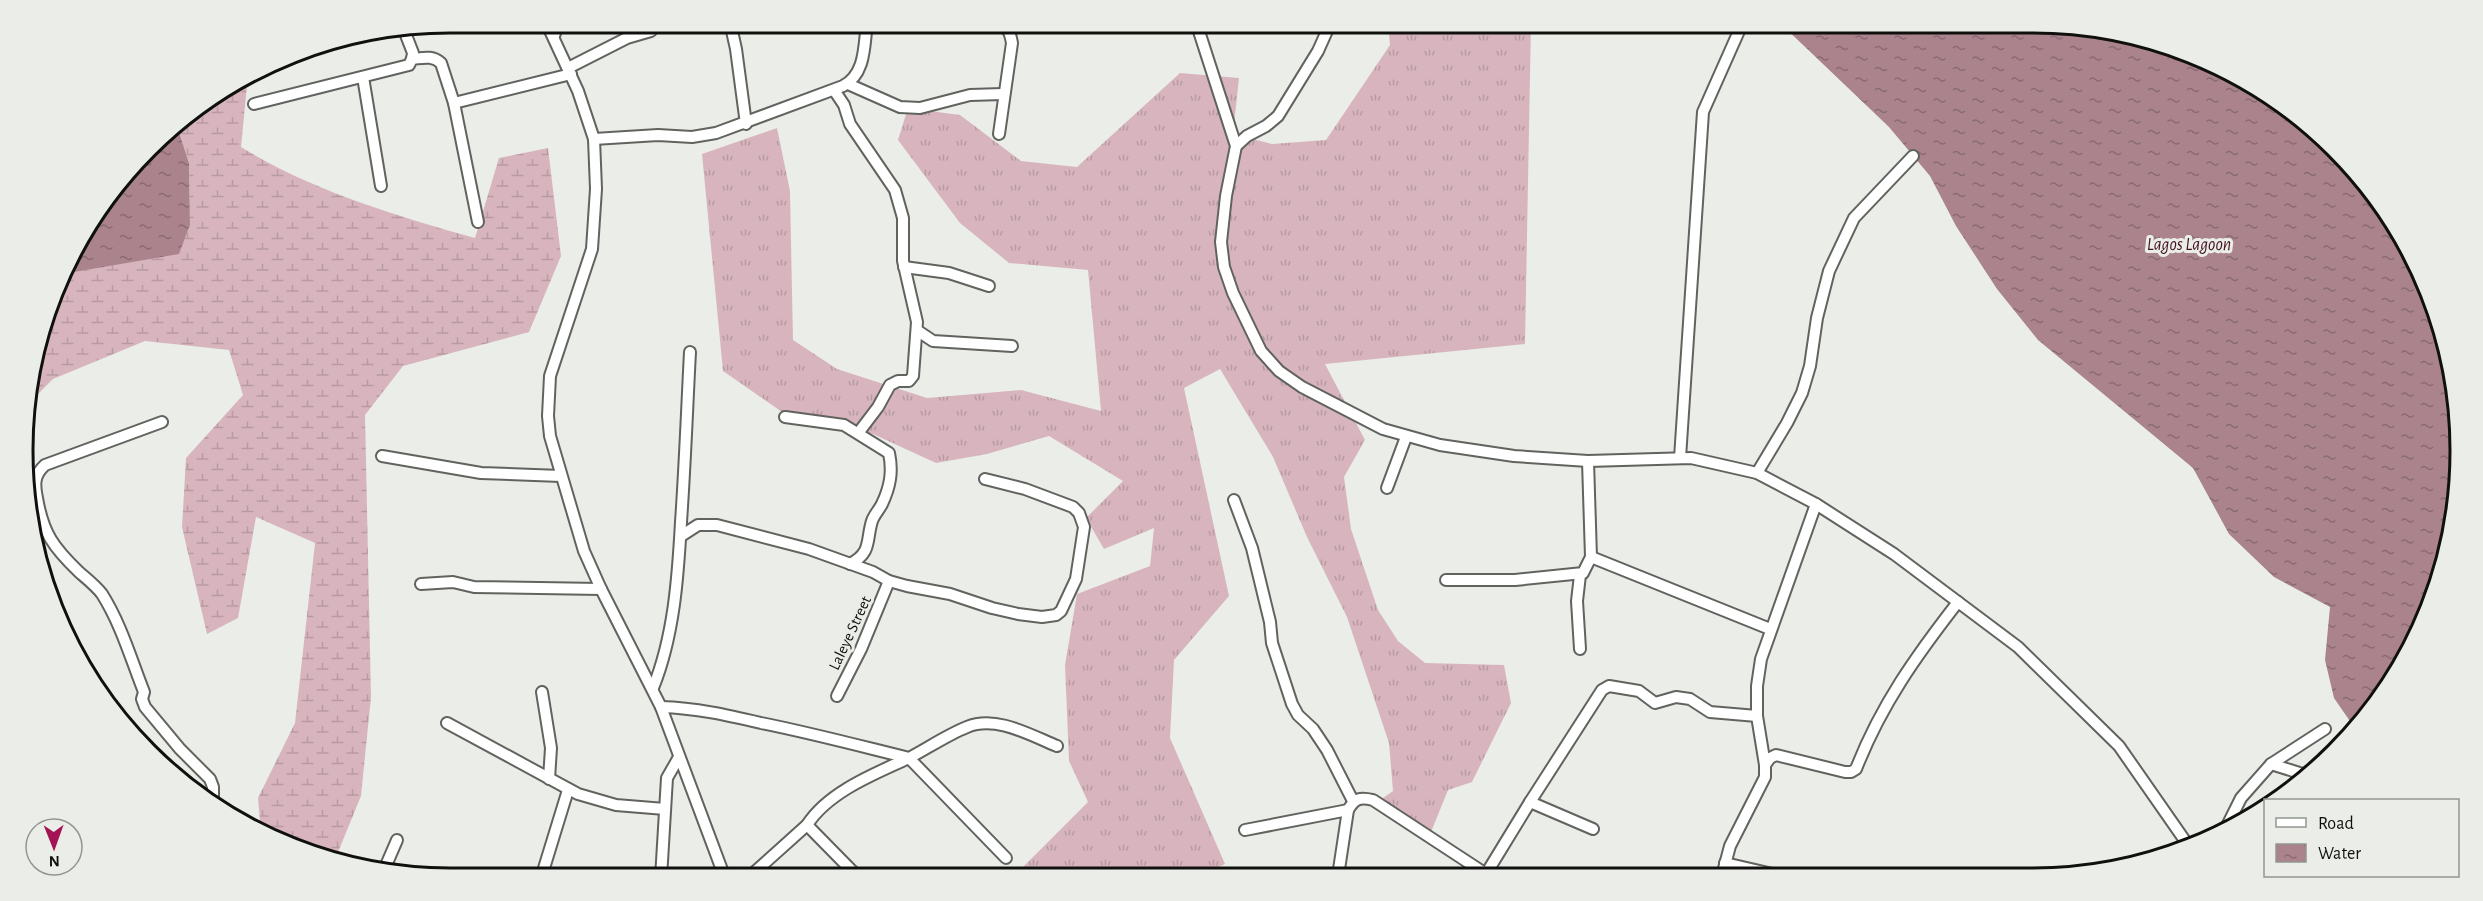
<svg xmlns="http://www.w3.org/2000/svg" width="2483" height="901" font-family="'Alegreya Sans',sans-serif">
	<defs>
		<pattern id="grass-tufts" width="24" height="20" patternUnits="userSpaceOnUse" patternTransform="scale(1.5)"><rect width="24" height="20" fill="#d8b5be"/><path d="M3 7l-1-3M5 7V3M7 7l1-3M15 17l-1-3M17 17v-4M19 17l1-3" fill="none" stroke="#b89ba2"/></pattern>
		<pattern id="wetland-marsh" width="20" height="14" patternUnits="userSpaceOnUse" patternTransform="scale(1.5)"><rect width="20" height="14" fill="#d8b5be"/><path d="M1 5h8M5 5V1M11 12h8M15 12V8" fill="none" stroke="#b89ba2"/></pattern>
		<pattern id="water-ripples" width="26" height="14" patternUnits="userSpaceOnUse" patternTransform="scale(1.5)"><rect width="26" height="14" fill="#aa838d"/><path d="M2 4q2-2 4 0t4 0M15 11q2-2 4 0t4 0" fill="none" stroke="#896a72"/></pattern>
	</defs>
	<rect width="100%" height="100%" fill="#ebeee8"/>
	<!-- grass -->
	<path fill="url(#grass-tufts)" d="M1388,23H1531L1525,344L1325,364L1365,440L1344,477L1351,529L1378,610L1398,641L1425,663L1504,665L1511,703L1472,782L1448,790L1429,837L1376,803L1393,791L1389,743L1347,617L1307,537L1273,457L1220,369L1184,388L1229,596L1174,660L1170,738L1225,864L1198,877H1013L1088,802L1069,761L1065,665L1077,594L1150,566L1154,528L1104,549L1086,518L1123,481L1049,436L987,454L936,463L873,434L782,412L723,371L702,154L777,128L790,191L793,340L837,369L927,398L1021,390L1101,411L1088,270L1009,263L960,223L898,140L908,108L960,115L1021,161L1077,167L1180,73L1239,78L1233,134L1272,144L1326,140L1390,45Z"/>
	<!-- wetland -->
	<path fill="url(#wetland-marsh)" d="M248,75L241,147C313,191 394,215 475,238L499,158L548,148L561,256L529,332L403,366L365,415L371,697L361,796L334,862L261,834L258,798L295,723L315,543L256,517L238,618L207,634L182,527L186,458L243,395L229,350L145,341L53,379L27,405L26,394L45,313L63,274L179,253L190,225L189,163L176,123L237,80Z"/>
	<!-- water -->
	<g fill="url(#water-ripples)">
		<path d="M2032,22L2144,37L2222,67L2293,111L2355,169L2403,237L2438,313L2457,395L2460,479L2446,562L2389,688L2354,727L2334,698L2325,660L2330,607L2274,577L2229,534L2193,468L2038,340L1997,289L1956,226L1930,176L1889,127L1780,23Z"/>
		<path d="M176,123L189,163L190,225L179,254L63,274L80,237L169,128Z"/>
	</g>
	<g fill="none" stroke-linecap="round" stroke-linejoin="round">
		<!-- minor casing -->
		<g stroke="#61635e" stroke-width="14">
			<g id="minor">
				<path d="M546,22L578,91L594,139L596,189L592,249L550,376L548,416L550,436L584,551L601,589L661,707L725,878"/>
				<path d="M730,22L736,49L746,124"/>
				<path d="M925,22H973"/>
				<path d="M996,22C1008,26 1010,32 1012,43L999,134"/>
				<path d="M1196,22L1236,146L1226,196L1221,242L1224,267L1233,293L1261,351L1279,371L1302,387L1383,429L1440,445L1514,456L1588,461L1691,458L1757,473L1816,504L1894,554L2018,647L2119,746L2188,845"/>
				<path d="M404,30L413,53L412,59"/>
				<path d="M554,36L557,27L563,22"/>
				<path d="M568,68L627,38L651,31"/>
				<path d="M363,77L381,186"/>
				<path d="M848,84L900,107L920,108L970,95L1003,94"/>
				<path d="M834,90L844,105L850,124L895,190L903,218V261L917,322L913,376L909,381H898L890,385L878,407L859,432"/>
				<path d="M454,103L478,222"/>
				<path d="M254,104L409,65L412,59C423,58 432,55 441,63L454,103L571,74"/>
				<path d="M594,139L658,135L692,137L716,133L843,86C866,74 864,45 867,22"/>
				<path d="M1236,146L1247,136L1266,126L1278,116L1318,51L1331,22"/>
				<path d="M904,267L949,273L989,286"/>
				<path d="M918,331L933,341L1012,346"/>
				<path d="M785,417L844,425L889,453C893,472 890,487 882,504C879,510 874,515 872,521C866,540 872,553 850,564"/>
				<path d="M162,422L45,465C34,475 34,484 37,498C43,533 53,547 79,572C87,579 96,586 102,594C121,624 131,659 144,692L142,699L145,707L180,749L210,779L213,787V797L210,802"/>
				<path d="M382,456L481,473L561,476"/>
				<path d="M1680,458L1703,112L1743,22"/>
				<path d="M1757,473L1787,423L1802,393L1810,366L1817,318L1829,271L1854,218L1913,156"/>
				<path d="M1387,488L1406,437"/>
				<path d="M1234,500L1252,548L1270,622L1272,643L1292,704L1298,715L1313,729L1327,750L1353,801"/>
				<path d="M681,536L698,525H717L809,549L873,572L889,581L907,586L950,594L992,608L1018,614L1042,617L1056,615L1061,611L1076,579L1084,527L1079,513L1073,507L1025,489L985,479"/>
				<path d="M1591,557L1770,629"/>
				<path d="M1580,575L1577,601L1580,649"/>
				<path d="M1446,580H1515L1583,573L1591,557L1588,461"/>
				<path d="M421,584L453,582L474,587L601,589"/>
				<path d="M653,688C674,636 678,577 681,522C685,465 687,409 690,352"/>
				<path d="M542,692L551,748L549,779"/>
				<path d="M837,696L861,649L889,581"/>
				<path d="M661,707C696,708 727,715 761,723C811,733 860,746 909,758C928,748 947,735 967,727C996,715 1030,735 1057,746"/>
				<path d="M447,723L578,794L616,805L665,809"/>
				<path d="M2271,764L2309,776"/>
				<path d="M1765,765L1770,758L1776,755L1845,772H1851L1856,769C1881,705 1916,656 1958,602"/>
				<path d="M1530,802L1593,829"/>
				<path d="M807,825L859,878"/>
				<path d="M1245,830L1348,810"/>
				<path d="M2223,834L2241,798L2271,764L2325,729"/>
				<path d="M1725,863L1777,875"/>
				<path d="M384,870L397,840"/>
				<path d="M1486,874L1530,802L1602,690L1609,686L1639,691L1655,703L1676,697L1690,699L1710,712L1757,716"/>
				<path d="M1338,876L1348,810C1355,798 1360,797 1373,800L1489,876"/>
				<path d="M1722,876L1730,846L1765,777V765L1757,716V686L1761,659L1816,504"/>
				<path d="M541,878L568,790"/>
				<path d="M661,878L667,778L679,757"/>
				<path d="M748,878L807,825C828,792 874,774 909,758L1006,858"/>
			</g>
		</g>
		<!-- minor -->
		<use href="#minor" stroke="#fff" stroke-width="10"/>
	</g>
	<g text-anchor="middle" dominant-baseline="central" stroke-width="6" stroke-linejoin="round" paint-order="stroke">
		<!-- street labels -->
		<g font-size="16" fill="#10110f" stroke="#ebeee8">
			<text transform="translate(850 633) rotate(-65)">Laleye Street</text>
		</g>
		<!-- water labels -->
		<g font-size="18" font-style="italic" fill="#471427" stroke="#ebeee8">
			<text x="2189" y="245">Lagos Lagoon</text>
		</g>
	</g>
	<!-- crop -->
	<path d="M0 0H2483V901H0ZM450 33H2033A417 417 0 0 1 2450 450V451A417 417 0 0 1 2033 868H450A417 417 0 0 1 33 451V450A417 417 0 0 1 450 33Z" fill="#ebeee8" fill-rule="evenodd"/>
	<path fill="none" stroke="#10110f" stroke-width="3" d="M450 33H2033A417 417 0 0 1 2450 450V451A417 417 0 0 1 2033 868H450A417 417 0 0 1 33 451V450A417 417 0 0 1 450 33Z"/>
	<!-- legend -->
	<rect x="2264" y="799" width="195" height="78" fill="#ebeee8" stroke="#939691" stroke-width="1.5"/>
	<rect x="2276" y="818" width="30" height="9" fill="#ffffff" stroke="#939691" stroke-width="1.5"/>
	<text x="2318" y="829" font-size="18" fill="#10110f">Road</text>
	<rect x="2276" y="844" width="30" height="18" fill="url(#water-ripples)" stroke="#939691" stroke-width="1.5"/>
	<text x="2318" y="859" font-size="18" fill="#10110f">Water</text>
	<!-- north arrow -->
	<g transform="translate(54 847) rotate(179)"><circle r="28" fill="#ebeee8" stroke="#939691" stroke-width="1.5"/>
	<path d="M0-4.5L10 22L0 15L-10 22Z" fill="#a41455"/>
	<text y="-9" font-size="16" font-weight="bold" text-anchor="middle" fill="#10110f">N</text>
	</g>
</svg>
